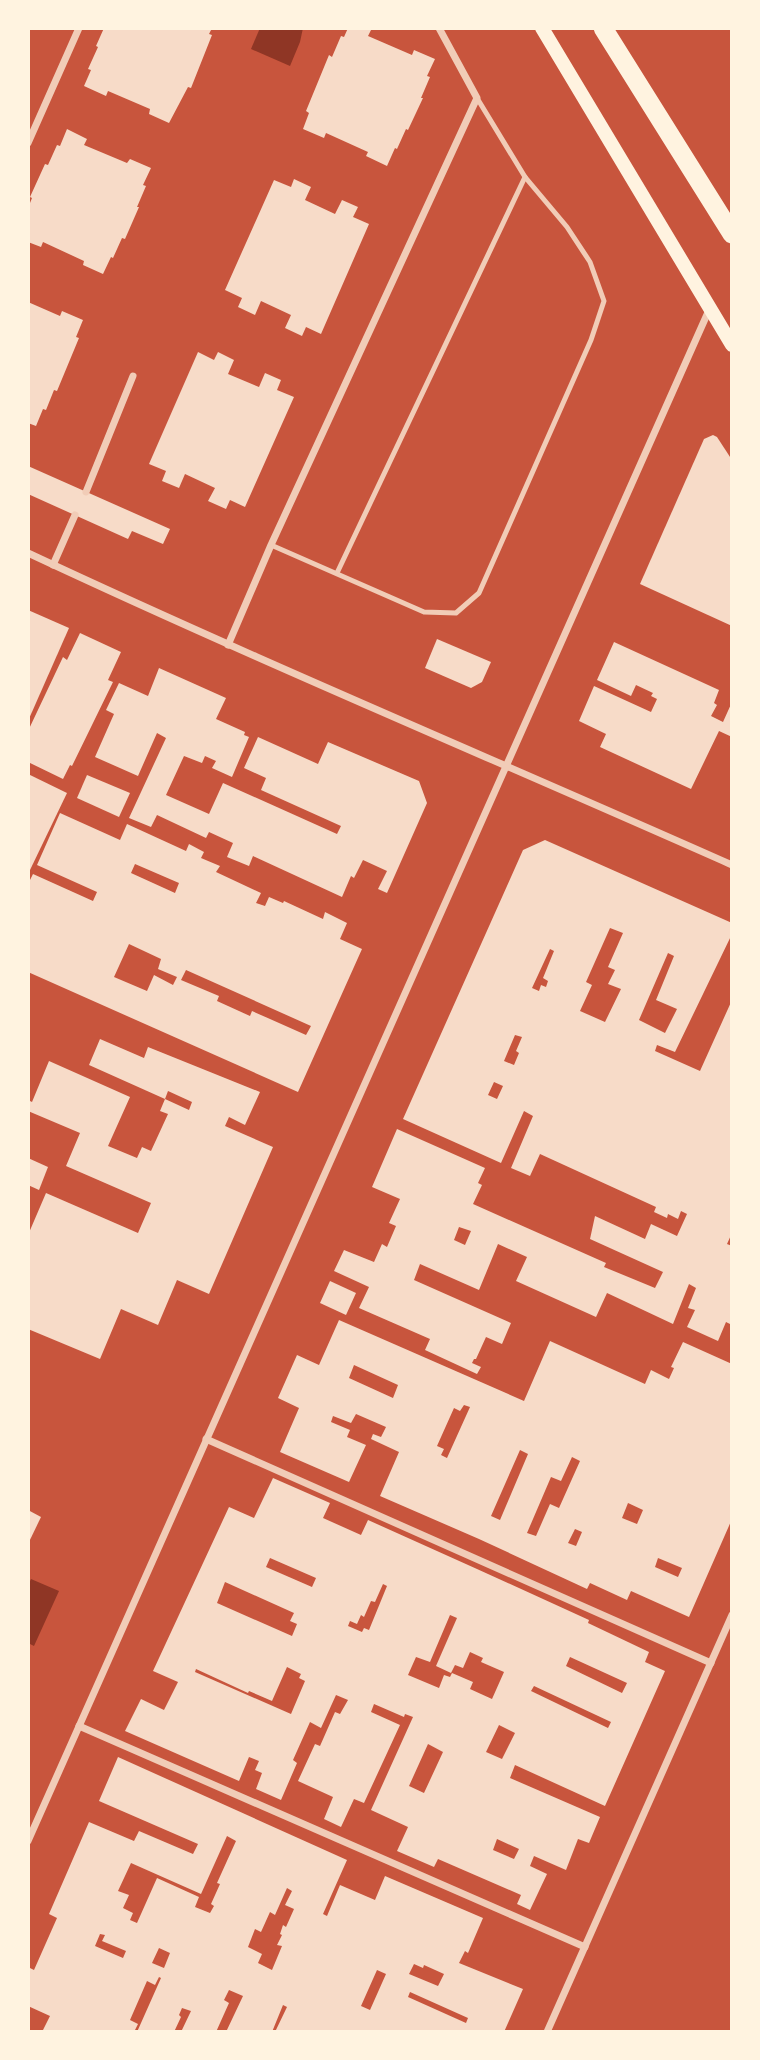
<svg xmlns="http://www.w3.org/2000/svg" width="760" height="2060" font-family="Ubuntu,sans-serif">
	<rect width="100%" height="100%" fill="#c8553d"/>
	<!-- water -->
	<g fill="#8f3625">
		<path d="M260,28H303L300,42L290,66L251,49Z"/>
		<path d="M31,1579L59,1591L34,1646L28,1643V1585Z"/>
	</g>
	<!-- building -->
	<g fill="#f7dbc8" fill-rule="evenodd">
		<path d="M104,28H212L209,34L212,35L191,88L188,87L169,123L149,114L150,109L108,91L106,96L84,86L91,70L88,69L98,47L96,46Z"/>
		<path d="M348,28H367L371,30L368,36L412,55L414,50L435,59L427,76L430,77L421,98H423L408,130L406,129L397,149L395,148L387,166L366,156L368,152L326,133L324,138L303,129L309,113L306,111L329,55L332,57L341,36L344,37Z"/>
		<path d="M67,129L87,139L84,145L127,163L130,159L151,168L143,185L146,186L137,207H139L125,239L122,238L113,258L111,257L103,274L83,265L84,261L43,242L41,247L28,242V208L32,198L30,197L45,164L48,165L57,145L60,146Z"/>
		<path d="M294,179L311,187L305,200L335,214L342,200L358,207L353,217L369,224L321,334L306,327L302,336L285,328L291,315L261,301L255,315L238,307L242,298L225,290L274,180L291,187Z"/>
		<path d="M28,302L60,316L62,311L83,320L76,337L79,338L57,391L54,390L46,410L43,409L36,426L28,423Z"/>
		<path d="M198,352L214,360L218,352L234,360L228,374L259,387L265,373L281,380L277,390L294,397L245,507L230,500L226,509L208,501L215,488L185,474L179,488L162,481L166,471L149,464Z"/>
		<path d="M713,435L717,437L732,460V626L640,584L704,439Z"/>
		<path d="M28,466L170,529L163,544L132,531L128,539L28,494Z"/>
		<path d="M28,610L69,628L28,721Z"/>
		<path d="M80,633L121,652L108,680L113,682L72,766L70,765L63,779L28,762V731L63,657L67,660Z"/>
		<path d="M437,639L491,662L482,682L471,688L425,668Z"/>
		<path d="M614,642L719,690L714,703L717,705L711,716L723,722L732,702V737L719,731L691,789L600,747L606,734L579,721L594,686L651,712L657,699L651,696L653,693L636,685L631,696L597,680Z"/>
		<path d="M159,668L226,698L216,719L245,732L244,735L249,737L232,777L212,768L216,761L205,756L202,763L184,756L166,795L209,814L223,783L337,834L341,826L261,790L266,778L244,768L258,737L318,764L328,742L419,781L427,803L387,893L378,889L387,871L363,860L354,878L351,876L342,897L253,856L249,866L227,857L233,843L209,832L206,838L157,815L151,827L129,818L166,738L157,733L138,776L95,757L114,714L106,710L119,683L148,696Z"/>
		<path d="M28,774L67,793L30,870L28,869Z"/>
		<path d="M87,775L130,793L119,817L77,798Z"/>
		<path d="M60,813L120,840L127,824L186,851L189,844L204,852L201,858L220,866L216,872L261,893L256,903L265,906L269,897L283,903L284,901L323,919L325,912L347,923L340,939L362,949L298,1092L28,972V884L33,874L93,901L97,892L37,865ZM135,864L179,883L175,893L131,873ZM129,944L161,959L158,969L177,977L173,985L154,975L147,991L114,977ZM186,970L311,1026L306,1035L252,1011L250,1016L217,1001L219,996L181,980Z"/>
		<path d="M545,840L732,923V934L675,1052L657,1045L655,1051L700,1071L732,1000V1233L727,1244L732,1246V1325L726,1322L718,1341L687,1327L695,1310L688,1308L696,1288L689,1284L673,1324L607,1293L596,1317L516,1281L527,1257L498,1244L479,1290L420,1264L414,1280L511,1323L502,1344L486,1337L476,1359H474L472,1363L481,1367L477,1374L425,1350L430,1339L359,1308L369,1287L334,1271L344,1250L374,1262L382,1244L387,1247L396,1226L389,1223L400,1199L372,1187L397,1129L485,1168L478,1183L482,1185L473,1204L606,1263L604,1267L655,1288L663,1272L590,1239L595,1216L645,1239L651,1224L677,1236L687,1214L681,1211L678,1219L668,1214L667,1218L654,1212L656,1207L540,1154L530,1176L511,1168L533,1116L524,1111L501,1163L403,1119L523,850ZM610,928L623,933L608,967L615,970L608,984L621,989L605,1022L580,1011L592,985L586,982ZM550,949L554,951L543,978L548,981L546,987L541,985L539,991L532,988ZM668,953L674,956L656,1000L677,1009L665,1033L639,1020ZM515,1035L522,1037L516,1051L519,1053L514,1065L504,1061ZM494,1082L503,1086L497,1099L488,1095ZM459,1227L471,1231L465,1245L454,1240Z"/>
		<path d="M100,1039L144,1058L148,1047L260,1092L245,1125L229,1117L225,1126L273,1147L209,1294L177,1280L158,1325L121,1309L100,1359L28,1329V1235L46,1193L138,1233L151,1203L66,1166L80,1133L28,1111V1100L32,1102L49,1061L130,1097L108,1146L137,1158L142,1147L151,1151L168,1114L160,1111L165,1099L189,1110L192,1102L168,1091L165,1099L89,1065Z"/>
		<path d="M28,1158L48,1167L39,1190L28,1185Z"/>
		<path d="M330,1281L356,1293L346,1315L320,1303Z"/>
		<path d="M339,1320L524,1401L550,1341L645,1384L651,1370L669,1379L674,1368L671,1367L683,1342L732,1364V1519L689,1617L631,1591L627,1600L590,1583L587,1589L479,1539L380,1496L399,1452L371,1439L373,1434L381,1437L386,1427L356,1414L351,1423L333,1416L331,1422L350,1430L347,1437L366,1445L349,1482L280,1452L299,1408L278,1398L297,1355L319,1365ZM354,1365L398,1385L393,1398L349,1378ZM464,1405L470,1407L447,1458L441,1455L444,1449L437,1446L454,1408L460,1411ZM520,1450L528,1454L500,1520L491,1516ZM572,1457L580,1461L559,1508L550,1504L536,1536L527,1533L551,1477L561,1481ZM628,1503L643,1510L637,1524L622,1518ZM575,1529L582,1532L576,1546L568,1543ZM658,1558L682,1568L678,1577L655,1567Z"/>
		<path d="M273,1478L330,1503L323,1518L361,1535L368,1520L477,1569L589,1620L588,1623L649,1652L645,1662L665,1671L605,1806L515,1765L510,1778L600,1817L589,1843L578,1839L566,1870L534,1856L530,1866L547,1874L530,1910L517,1904L521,1895L438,1859L434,1867L397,1851L408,1827L371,1810L413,1717L405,1714L404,1717L374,1704L371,1712L400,1725L364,1803L354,1799L341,1827L324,1819L333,1797L298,1781L315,1744L320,1746L335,1712L340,1714L348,1700L336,1695L321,1728L310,1722L293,1760L297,1763L281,1800L256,1789L262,1773L255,1770L259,1761L249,1757L239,1781L125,1731L141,1699L164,1710L178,1682L153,1671L229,1507L254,1518ZM270,1558L316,1578L312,1587L266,1567ZM225,1582L294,1613L290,1621L297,1624L292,1636L217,1603ZM383,1584L387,1586L369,1630L364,1628L362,1632L348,1626L350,1621L357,1624L361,1615L364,1617L371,1601L375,1602ZM450,1615L457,1618L436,1666L451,1673L455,1665L463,1668L470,1652L483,1658L481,1662L504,1672L492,1699L470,1689L473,1682L452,1673L450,1677L444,1675L439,1688L408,1675L416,1657L430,1662ZM570,1657L627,1683L622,1693L566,1666ZM287,1667L301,1674L299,1678L305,1681L291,1714L195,1672L196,1669L248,1693L249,1691L272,1701ZM534,1686L611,1722L608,1728L531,1691ZM499,1725L515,1733L502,1759L486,1752ZM428,1744L443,1752L424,1793L409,1786ZM497,1839L519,1849L514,1859L493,1850Z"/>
		<path d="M28,1510L41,1517L28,1544Z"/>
		<path d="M118,1757L347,1860L323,1914L327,1916L340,1885L375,1900L385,1876L483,1918L468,1953L465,1951L459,1963L523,1989L504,2032H275L287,2007L283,2005L272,2032H226L243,1996L229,1990L224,2000L229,2003L216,2032H181L191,2011L182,2008L179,2015L181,2017L174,2032H137L161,1978L159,1977L155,1985L147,1981L130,2020L138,2024L134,2032H42L50,2016L28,2006V1967L34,1970L57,1918L49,1914L89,1822L134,1841L139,1831L193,1854L198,1844L99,1801ZM227,1836L236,1841L217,1883L220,1884L211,1904L214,1906L210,1913L195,1907L199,1897L157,1878L137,1923L130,1920L133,1913L123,1908L129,1895L118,1891L131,1863L201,1894ZM287,1888L292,1891L285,1905L294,1909L286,1927L283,1925L280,1934L282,1935L277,1945L282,1946L272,1970L258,1963L262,1954L248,1947L255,1929L261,1932L270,1912L275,1915ZM100,1934L105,1935L102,1941L126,1951L123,1958L95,1946ZM159,1948L170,1953L164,1968L152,1963ZM414,1964L423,1968L424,1965L444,1974L438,1986L409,1974ZM377,1970L386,1974L370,2010L361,2006ZM410,1992L468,2018L466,2023L408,1997Z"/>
	</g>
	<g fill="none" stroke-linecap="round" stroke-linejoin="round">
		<!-- service -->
		<g stroke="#f1ccb7" stroke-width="5">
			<path d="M271,545L424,612L456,613L479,593L591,340L604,301L590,262L567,227L525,177L477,98"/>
			<path d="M337,573L525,177"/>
		</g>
		<!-- minor -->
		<g stroke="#f1ccb7" stroke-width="7">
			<path d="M28,143L79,28"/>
			<path d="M86,492L133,376"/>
			<path d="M28,553C261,662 498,761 732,865"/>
			<path d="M53,565L75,515"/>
			<path d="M228,645L271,545L477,98L439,28"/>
			<path d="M206,1439L711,1663"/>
			<path d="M79,1726L585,1947"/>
			<path d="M28,1841L709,310"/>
			<path d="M547,2032L732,1615"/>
		</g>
		<!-- secondary -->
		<path stroke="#fff3e0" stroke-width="14" d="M542,28L732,345"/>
		<!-- trunk -->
		<path stroke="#fff3e0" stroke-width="19" d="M603,28L732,234"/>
	</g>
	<!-- border -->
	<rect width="760" height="2060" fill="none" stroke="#fff3e0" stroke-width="60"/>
</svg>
